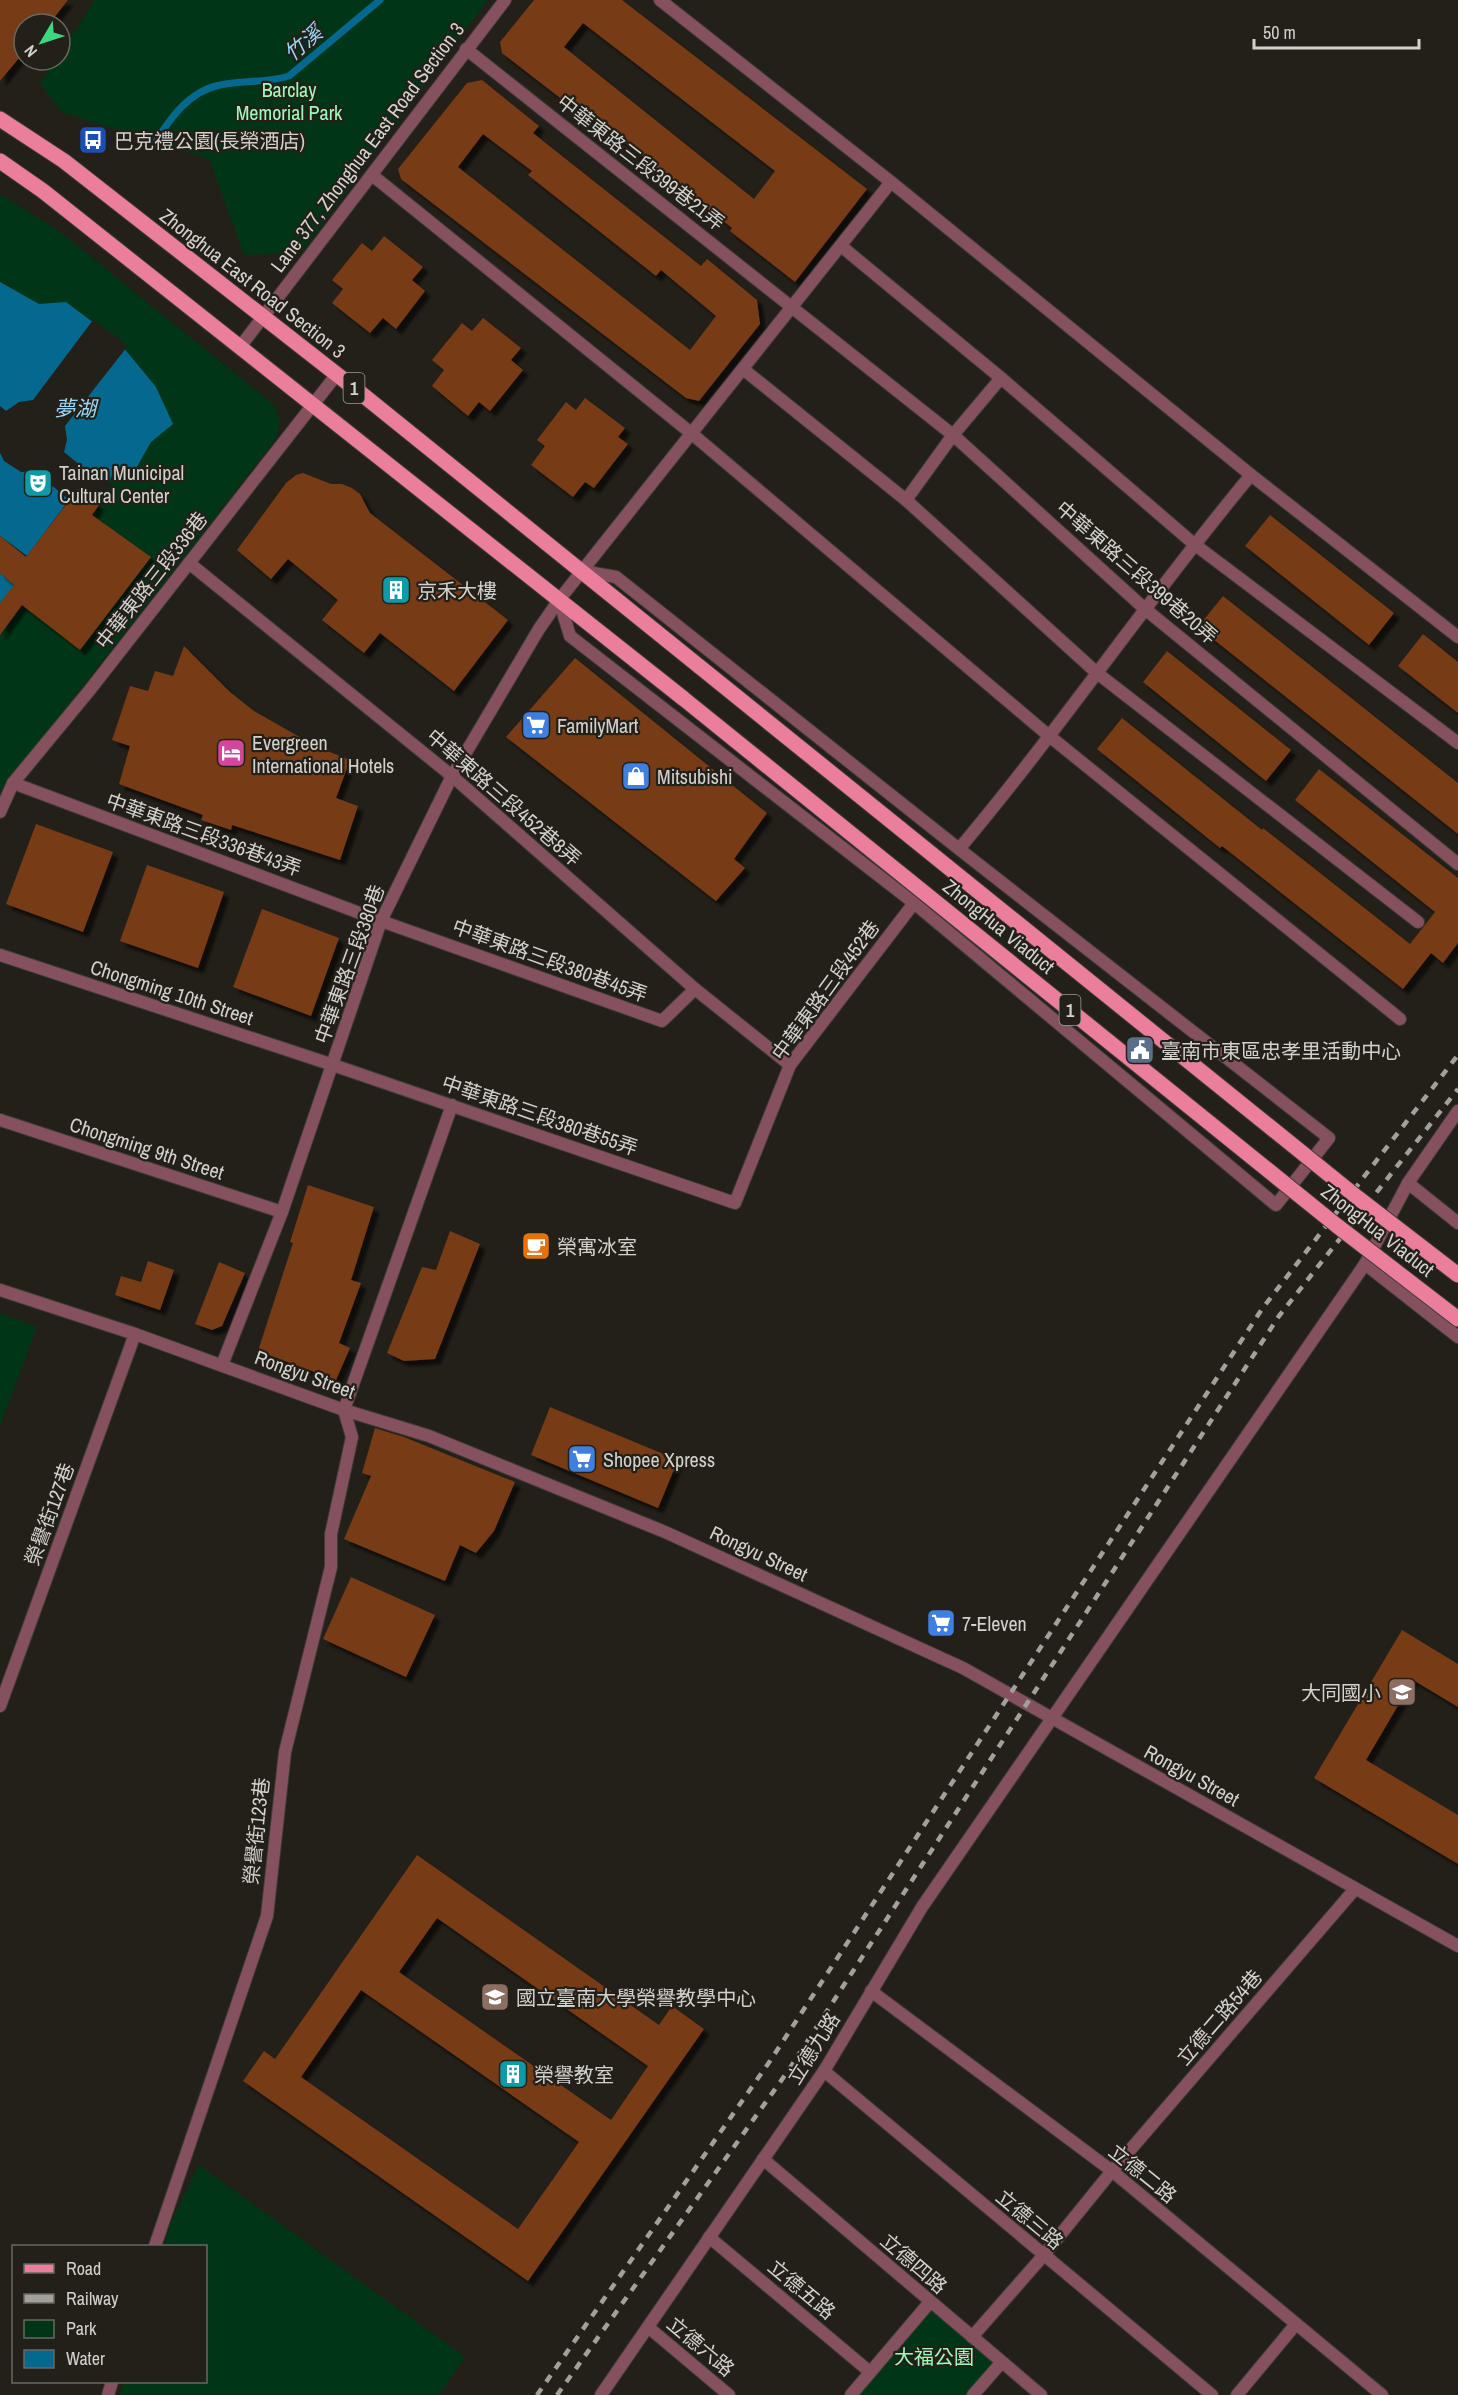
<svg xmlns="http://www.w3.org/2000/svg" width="1458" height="2395" font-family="'Archivo Narrow','Noto Sans TC',sans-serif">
	<defs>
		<filter id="shadow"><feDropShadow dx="5.5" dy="5.5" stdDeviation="1.5" flood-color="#0009"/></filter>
	</defs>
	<rect width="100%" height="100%" fill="#232019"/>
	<!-- green -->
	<g fill="#003617">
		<path d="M95,0H488L302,252L244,255L209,159L61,112L40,83L55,60H60V53Z"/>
		<path d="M0,194L60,232L274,405L280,421L276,439L0,792Z"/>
		<path d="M0,1313L37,1327L0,1426Z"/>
		<path d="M199,2165L465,2357L439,2395H120L124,2382H206V2246H164L172,2220Z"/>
		<path d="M930,2302L1001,2363L973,2395H850Z"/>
	</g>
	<!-- water -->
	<path fill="#05688e" d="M0,282L39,304L66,302L118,341L156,387L173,424L151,442L135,470L112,475L99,505L11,621L0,613Z"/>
	<!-- pier -->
	<path fill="#232019" d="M93,320L120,339L127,347L65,426L67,440L64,452L86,470L112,483L99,505L11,621L0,613L14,585L0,573V536L27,556L69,500L35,471L21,472L4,461L0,453V406L6,411L19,402L33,400Z"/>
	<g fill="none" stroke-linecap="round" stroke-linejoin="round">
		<!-- stream -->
		<path stroke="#05688e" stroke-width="7" d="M154,145C169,119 189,91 220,85C243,80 266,83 289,76L380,0"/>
	</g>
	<!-- building -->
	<g fill="#773a16" fill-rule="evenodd" filter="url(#shadow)">
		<path d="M0,0H68L49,24H24V52L0,81Z"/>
		<path d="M534,0H622L867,189L795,282L730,231L732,228L571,100L568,104L502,53L500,42ZM583,23L775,171L754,199L564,47Z"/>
		<path d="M482,80L539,126L533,133L701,266L707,259L757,300L760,324L699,401L686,398L401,179L398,169L467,83ZM483,134L532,171L528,175L656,276L661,270L716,316L690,350L458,167Z"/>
		<path d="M384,236L423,267L412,280L425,291L396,329L383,318L370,333L332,303L343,289L332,280L362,243L372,251Z"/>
		<path d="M483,318L521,348L511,360L523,370L490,411L479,402L468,416L432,386L444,370L432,360L462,323L472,331Z"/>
		<path d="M585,398L625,428L618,437L628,444L594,488L585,482L573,497L531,465L545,446L537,440L566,402L576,410Z"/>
		<path d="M303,473L331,484H342L352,488L360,494L370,513L508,620L454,691L380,633L364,653L322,620L338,600L288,559L271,579L237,550L286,483L296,475Z"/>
		<path d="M78,489L99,505L92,515L151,557L80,650L22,605L0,635V603L14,585L0,573V536L26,557Z"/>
		<path d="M1270,515L1394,613L1369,645L1245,546Z"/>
		<path d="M1223,596L1458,783V834L1198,627Z"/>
		<path d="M1423,634L1458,662V713L1398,666Z"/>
		<path d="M184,646L230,692L254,711L317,747L350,760L336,798L358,806L340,860L232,825L231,830L201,820L203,815L119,784L130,746L112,740L130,686L148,691L155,671L173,676Z"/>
		<path d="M1167,651L1291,750L1266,781L1143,682Z"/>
		<path d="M575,658L767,813L734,859L745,868L716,901L506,737Z"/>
		<path d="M1122,718L1262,830L1263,828L1410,944L1435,912L1295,800L1319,769L1458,878V943L1443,963L1431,953L1403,989L1222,846L1220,848L1097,749Z"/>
		<path d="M36,824L113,852L83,932L6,904Z"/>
		<path d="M147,865L224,892L198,968L120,941Z"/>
		<path d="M262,909L339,938L311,1016L233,987Z"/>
		<path d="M308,1185L374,1207L351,1280L361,1283L339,1343L350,1348L336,1380L258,1351L293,1243L290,1242Z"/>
		<path d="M450,1231L480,1244L435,1359L404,1361L387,1353L422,1267L436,1270Z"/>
		<path d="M148,1261L174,1270L160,1310L115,1295L121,1276L141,1282Z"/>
		<path d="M219,1262L245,1273L222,1326L212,1330L195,1324Z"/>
		<path d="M550,1407L678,1460L658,1508L531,1455Z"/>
		<path d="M375,1428L404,1437L515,1482L494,1531L476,1553L460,1545L445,1581L344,1539L371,1476L362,1473Z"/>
		<path d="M351,1577L435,1615L406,1677L323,1639Z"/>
		<path d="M1402,1630L1458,1664V1707L1413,1680L1366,1760L1458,1815V1864L1314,1778Z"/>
		<path d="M417,1855L659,2025L672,2006L704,2029L528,2281L243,2081L264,2051L275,2059ZM437,1918L648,2066L611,2120L399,1972ZM361,1990L579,2142L518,2229L301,2077Z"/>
	</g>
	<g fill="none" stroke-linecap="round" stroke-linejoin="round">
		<!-- street casing -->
		<g stroke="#3f3c36" stroke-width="14">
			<g id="street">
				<path d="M660,0L891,182L1251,475L1458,637"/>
				<path d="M466,49L953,435L1145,609L1458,864"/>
				<path d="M372,175L691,433L1048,735L1400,1019"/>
				<path d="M841,246L1001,378L1194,544L1458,743"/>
				<path d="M240,347L505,0"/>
				<path d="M743,369L906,500L1097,673L1418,922"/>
				<path d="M906,500L953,435L1001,378"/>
				<path d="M189,563L452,776L695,989L790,1065"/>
				<path d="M559,600L570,636L914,903L1276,1205L1329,1138L959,849L616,577L582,571"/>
				<path d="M13,783L381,921L662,1021L695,989"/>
				<path d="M0,812L13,783L89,691L337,374"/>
				<path d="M959,849C1061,728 1149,597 1251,475"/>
				<path d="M0,955L333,1065L735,1203L790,1065L914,903"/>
				<path d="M0,1120L282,1212"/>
				<path d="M1408,1183L1458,1223"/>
				<path d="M1365,1264L1458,1337"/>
				<path d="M0,1290L135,1334L344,1410L429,1436L665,1532L963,1668L1458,1946"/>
				<path d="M222,1365L282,1212L381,921L452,776L539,629L559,600L891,182"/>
				<path d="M0,1706L135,1334"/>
				<path d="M871,1991L1112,2171L1382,2395"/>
				<path d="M824,2071L1212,2395"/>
				<path d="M763,2159L1041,2395"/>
				<path d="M709,2237L870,2372"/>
				<path d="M155,2246L267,1916L285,1752L331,1567V1534L352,1437L344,1410L452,1105"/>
				<path d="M648,2327L729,2395"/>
				<path d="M972,2337L1043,2256L1112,2171L1355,1889"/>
				<path d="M108,2395L112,2382"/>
				<path d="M601,2395L824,2071L922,1907L1365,1264L1408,1183L1458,1111"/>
				<path d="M851,2395L930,2302"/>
				<path d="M973,2395L1001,2363"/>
				<path d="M1237,2395L1296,2324"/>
			</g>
		</g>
		<!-- primary casing -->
		<g stroke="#3f3c36" stroke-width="17">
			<g id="primary">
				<path d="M0,119L64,161L358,391L700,667"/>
				<path d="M0,161L43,191L684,699"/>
			</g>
		</g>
		<!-- street -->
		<use href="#street" stroke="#85515e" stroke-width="12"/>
		<!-- primary -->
		<use href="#primary" stroke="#eb7f9b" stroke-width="15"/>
		<!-- rail -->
		<g stroke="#a2a09a" stroke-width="4.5" stroke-dasharray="8 8" stroke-linecap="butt">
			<path d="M537,2395L770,2061L1262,1309L1458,1055"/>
			<path d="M557,2395L788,2071L1279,1316L1458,1089"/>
		</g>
		<!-- primary-bridge casing -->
		<g stroke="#3f3c36" stroke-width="17" stroke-linecap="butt">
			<g id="primary-bridge">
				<path d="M700,667L1358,1198L1458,1275"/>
				<path d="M684,699L1336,1225L1458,1319"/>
			</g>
		</g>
		<!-- primary-bridge -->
		<use href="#primary-bridge" stroke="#eb7f9b" stroke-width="15"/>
	</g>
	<!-- icons -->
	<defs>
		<g id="bus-square" transform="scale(1.5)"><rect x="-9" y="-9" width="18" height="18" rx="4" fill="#1a4fb4" stroke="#232019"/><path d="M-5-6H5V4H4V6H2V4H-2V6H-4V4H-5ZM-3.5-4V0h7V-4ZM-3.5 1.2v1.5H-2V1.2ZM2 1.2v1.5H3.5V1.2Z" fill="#fff"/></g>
		<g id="theatre-square" transform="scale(1.5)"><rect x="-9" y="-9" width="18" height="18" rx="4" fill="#0f9aa8" stroke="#232019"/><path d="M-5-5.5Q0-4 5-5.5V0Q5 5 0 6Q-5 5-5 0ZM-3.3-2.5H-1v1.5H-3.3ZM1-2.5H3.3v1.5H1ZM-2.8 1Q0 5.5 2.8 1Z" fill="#fff"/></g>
		<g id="building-square" transform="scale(1.5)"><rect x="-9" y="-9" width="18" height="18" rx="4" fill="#0f9aa8" stroke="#232019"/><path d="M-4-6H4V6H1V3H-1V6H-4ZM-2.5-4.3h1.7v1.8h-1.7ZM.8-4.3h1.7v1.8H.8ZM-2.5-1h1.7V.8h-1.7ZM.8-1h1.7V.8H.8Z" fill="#fff"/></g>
		<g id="supermarket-square" transform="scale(1.5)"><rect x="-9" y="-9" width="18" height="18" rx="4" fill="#3f7fe0" stroke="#232019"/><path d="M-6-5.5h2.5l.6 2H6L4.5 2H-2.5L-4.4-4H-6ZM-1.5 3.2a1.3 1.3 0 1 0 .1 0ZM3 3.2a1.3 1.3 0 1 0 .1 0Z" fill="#fff"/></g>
		<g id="hotel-square" transform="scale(1.5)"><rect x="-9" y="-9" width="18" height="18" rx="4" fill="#d1479c" stroke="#232019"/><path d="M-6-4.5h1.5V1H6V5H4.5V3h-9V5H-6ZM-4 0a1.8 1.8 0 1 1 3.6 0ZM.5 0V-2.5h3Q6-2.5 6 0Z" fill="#fff"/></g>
		<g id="shop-square" transform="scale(1.5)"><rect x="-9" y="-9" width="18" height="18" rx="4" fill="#3f7fe0" stroke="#232019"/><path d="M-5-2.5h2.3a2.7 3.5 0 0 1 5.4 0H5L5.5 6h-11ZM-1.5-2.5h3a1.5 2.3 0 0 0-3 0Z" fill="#fff"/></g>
		<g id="civic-square" transform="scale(1.5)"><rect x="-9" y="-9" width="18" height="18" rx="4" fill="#5c6f8a" stroke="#232019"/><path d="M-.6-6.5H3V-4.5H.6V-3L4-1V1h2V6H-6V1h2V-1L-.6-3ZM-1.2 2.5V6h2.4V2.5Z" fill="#fff"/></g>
		<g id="cafe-square" transform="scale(1.5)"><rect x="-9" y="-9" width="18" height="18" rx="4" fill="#e8710a" stroke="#232019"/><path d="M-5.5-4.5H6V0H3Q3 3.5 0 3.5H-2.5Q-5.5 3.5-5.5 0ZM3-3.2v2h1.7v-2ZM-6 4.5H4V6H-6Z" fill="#fff"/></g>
		<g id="school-square" transform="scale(1.5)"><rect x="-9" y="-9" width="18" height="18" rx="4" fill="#8d6e63" stroke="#232019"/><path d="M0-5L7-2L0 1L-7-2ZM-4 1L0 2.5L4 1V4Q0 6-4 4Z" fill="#fff"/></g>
		<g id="university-square" transform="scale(1.5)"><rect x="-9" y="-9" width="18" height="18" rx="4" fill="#8d6e63" stroke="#232019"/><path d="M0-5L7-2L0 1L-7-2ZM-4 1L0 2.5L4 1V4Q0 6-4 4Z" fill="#fff"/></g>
	</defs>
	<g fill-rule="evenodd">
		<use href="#bus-square" x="93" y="140"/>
		<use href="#theatre-square" x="38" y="483"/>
		<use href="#building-square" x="396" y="590"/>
		<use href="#supermarket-square" x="536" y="725"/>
		<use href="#hotel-square" x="231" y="753"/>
		<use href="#shop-square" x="636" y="776"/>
		<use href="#civic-square" x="1140" y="1050"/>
		<use href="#cafe-square" x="536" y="1246"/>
		<use href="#supermarket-square" x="582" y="1459"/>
		<use href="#supermarket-square" x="941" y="1623"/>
		<use href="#school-square" x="1402" y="1692"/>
		<use href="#university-square" x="495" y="1997"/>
		<use href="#building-square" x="513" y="2074"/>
	</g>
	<g text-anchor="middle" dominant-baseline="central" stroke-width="4.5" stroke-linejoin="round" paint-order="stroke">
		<!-- shield labels -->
		<g fill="#232019" stroke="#9e9c96" stroke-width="1.5">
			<rect x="343.5" y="373" width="21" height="30" rx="4.5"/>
			<rect x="1059.5" y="995" width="21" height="30" rx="4.5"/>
		</g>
		<g font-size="18" font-weight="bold" fill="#d3d1cc">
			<text x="354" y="388">1</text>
			<text x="1070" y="1010">1</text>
		</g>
		<!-- park labels -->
		<g font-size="20" fill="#9ffbb7" stroke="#232019">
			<text x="289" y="89">Barclay<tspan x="289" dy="23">Memorial Park</tspan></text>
			<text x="934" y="2356">大福公園</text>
		</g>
		<!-- poi labels -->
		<g font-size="20" fill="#d3d1cc" stroke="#232019" text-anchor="start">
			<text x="114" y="140">巴克禮公園(長榮酒店)</text>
			<text x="59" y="472">Tainan Municipal<tspan x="59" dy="23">Cultural Center</tspan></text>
			<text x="417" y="590">京禾大樓</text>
			<text x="557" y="725">FamilyMart</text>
			<text x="252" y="742">Evergreen<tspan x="252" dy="23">International Hotels</tspan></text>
			<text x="657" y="776">Mitsubishi</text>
			<text x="1161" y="1050">臺南市東區忠孝里活動中心</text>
			<text x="557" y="1246">榮寓冰室</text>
			<text x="603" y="1459">Shopee Xpress</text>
			<text x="962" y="1623">7-Eleven</text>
			<text x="1381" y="1692" text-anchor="end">大同國小</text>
			<text x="516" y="1997">國立臺南大學榮譽教學中心</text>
			<text x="534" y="2074">榮譽教室</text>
		</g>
		<!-- street labels -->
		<g font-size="20" fill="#d3d1cc" stroke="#232019">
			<text transform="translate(367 147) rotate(-53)">Lane 377, Zhonghua East Road Section 3</text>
			<text transform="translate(641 162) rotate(38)">中華東路三段399巷21弄</text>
			<text transform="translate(253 283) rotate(38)">Zhonghua East Road Section 3</text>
			<text transform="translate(1137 572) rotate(41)">中華東路三段399巷20弄</text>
			<text transform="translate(151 580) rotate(-52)">中華東路三段336巷</text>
			<text transform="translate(504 797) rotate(41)">中華東路三段452巷8弄</text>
			<text transform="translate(204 834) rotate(20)">中華東路三段336巷43弄</text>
			<text transform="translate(999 926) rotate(39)">ZhongHua Viaduct</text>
			<text transform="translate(550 960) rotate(20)">中華東路三段380巷45弄</text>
			<text transform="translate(349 964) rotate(-70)">中華東路三段380巷</text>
			<text transform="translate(825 990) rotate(-54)">中華東路三段452巷</text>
			<text transform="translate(172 992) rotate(18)">Chongming 10th Street</text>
			<text transform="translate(540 1115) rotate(19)">中華東路三段380巷55弄</text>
			<text transform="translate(147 1148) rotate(18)">Chongming 9th Street</text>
			<text transform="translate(1378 1230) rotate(38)">ZhongHua Viaduct</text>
			<text transform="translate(305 1374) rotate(20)">Rongyu Street</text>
			<text transform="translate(49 1514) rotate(-70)">榮譽街127巷</text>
			<text transform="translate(759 1553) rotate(25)">Rongyu Street</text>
			<text transform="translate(1192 1775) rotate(29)">Rongyu Street</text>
			<text transform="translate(256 1831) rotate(-84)">榮譽街123巷</text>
			<text transform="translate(1219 2017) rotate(-49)">立德二路54巷</text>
			<text transform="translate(813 2048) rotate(-58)">立德九路</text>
			<text transform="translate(1143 2173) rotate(39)">立德二路</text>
			<text transform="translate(1030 2219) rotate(40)">立德三路</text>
			<text transform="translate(914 2263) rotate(41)">立德四路</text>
			<text transform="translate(802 2289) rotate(40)">立德五路</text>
			<text transform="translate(701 2346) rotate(40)">立德六路</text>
		</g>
		<!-- water labels -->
		<g font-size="21" font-style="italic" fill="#9bd8f9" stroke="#232019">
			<text transform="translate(303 43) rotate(-40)">竹溪</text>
			<text x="75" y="408">夢湖</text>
		</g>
	</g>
	<!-- legend -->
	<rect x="12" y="2245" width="195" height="138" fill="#232019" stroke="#696761" stroke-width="1.5"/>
	<rect x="24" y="2264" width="30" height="9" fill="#eb7f9b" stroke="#696761" stroke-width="1.5"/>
	<text x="66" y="2275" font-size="18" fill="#d3d1cc">Road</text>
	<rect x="24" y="2294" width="30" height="9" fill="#a2a09a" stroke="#696761" stroke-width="1.5"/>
	<text x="66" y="2305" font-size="18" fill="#d3d1cc">Railway</text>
	<rect x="24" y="2320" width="30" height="18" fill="#003617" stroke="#696761" stroke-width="1.5"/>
	<text x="66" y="2335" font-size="18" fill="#d3d1cc">Park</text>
	<rect x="24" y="2350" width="30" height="18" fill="#05688e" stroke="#696761" stroke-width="1.5"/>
	<text x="66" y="2365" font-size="18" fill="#d3d1cc">Water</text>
	<!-- north arrow -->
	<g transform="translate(42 42) rotate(231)"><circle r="28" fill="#232019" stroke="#696761" stroke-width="1.5"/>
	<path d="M0-4.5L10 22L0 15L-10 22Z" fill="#3fd77d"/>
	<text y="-9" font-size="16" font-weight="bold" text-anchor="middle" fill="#d3d1cc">N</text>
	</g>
	<!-- scale -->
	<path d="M1254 39v9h165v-9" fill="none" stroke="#d3d1cc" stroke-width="3"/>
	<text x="1263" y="39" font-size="18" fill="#d3d1cc" stroke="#232019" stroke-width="4.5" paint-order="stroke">50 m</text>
</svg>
